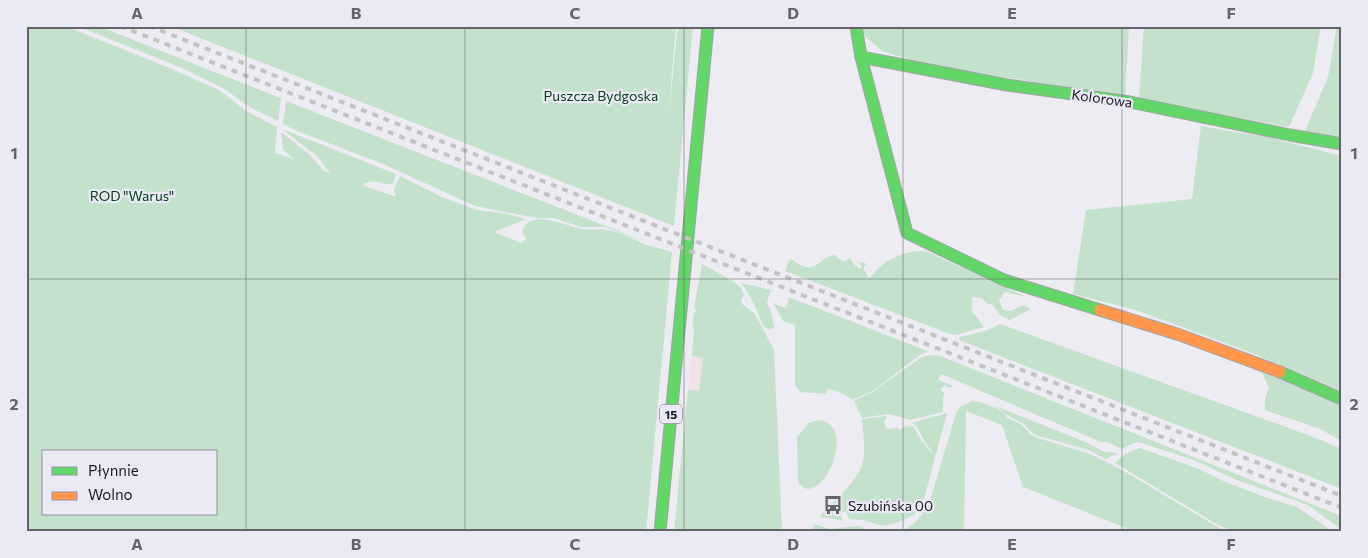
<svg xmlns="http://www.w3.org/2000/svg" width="1368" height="558" font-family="Commissioner,sans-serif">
	<rect width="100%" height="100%" fill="#edecf3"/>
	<!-- industrial -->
	<path fill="#f0e2e8" d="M692,356L703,358L699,391L688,390Z"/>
	<!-- green -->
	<g fill="#c3e1cb" fill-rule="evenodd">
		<path d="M26,26H65L172,69L219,90L246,111L277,127L275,153L294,159L283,150L281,132L310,155L324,171L330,173L318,157L282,129L396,174L393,184C380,186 377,177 362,185L396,197L394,189L400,176L442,197L477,210L507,214L526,219L494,232L521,243L526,239L522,231C530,208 564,225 581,229C590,231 599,228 607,230C621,232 634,240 647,245C655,248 664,249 672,252L646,532H26ZM44,452H216V514H44Z"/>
		<path d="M77,26H98L281,98L278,121L251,108L223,88L180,67Z"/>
		<path d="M170,26H676L668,120L678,26H693L674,226Z"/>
		<path d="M862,26H1129L1125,97L920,63L882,51L864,35Z"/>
		<path d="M1144,26H1321L1313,73L1289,127L1139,99Z"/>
		<path d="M1337,26H1342V140L1305,131L1328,77Z"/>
		<path d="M286,101L652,244L605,227H581L553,218H536L475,206L381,163L297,131L283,124Z"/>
		<path d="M1201,126L1271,138L1342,156V391L1252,353L1136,310L1073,294L1086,210L1192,199Z"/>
		<path d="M920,251L928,252L1027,297L1005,292L999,300L1003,310L1011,311L1023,305L1031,309L1009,320L1000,315L993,305L986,303L982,298L972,297V311L984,327L956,335L950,334L785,271L790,259C795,261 799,265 805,267C818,270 822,256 835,255L840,260L845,262L850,257L853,263L859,269L861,268L862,266L859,264L861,262L867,264L864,266V270L869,278C874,275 876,270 881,266C892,257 905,252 920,251Z"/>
		<path d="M702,264L734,282L742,289L744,295L741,300L742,304L755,314L774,350L782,532H674L688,390L699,391L703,358L692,356L694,327H692L694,313L697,311L694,308Z"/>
		<path d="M741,283L771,290L767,302L772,315L774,328L769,329L764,327C757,312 752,296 741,283Z"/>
		<path d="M789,297L930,352L921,354L874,390L853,400C845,394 837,390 827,389L826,394L800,392L795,385V325L783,321L774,304L786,308Z"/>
		<path d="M1000,324L1308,435L1342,449V489L959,340L960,337L988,330Z"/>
		<path d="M931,355L940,356L1339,515L1342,517V530L1308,505L1237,480L1196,461L1139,442L1134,443L1122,449L1107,442H1101L941,374L938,380L953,386L950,388L945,385L940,389L945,394L943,398V412L911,420L888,414L862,418L854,401L874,391L886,382L922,357Z"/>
		<path d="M1262,372L1342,405V441L1320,429L1265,410V398L1269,388Z"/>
		<path d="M972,401L984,403L998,409L1008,418L1022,425L1030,434L1035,437L1090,454L1122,470L1216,526L1228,532H1136L1023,487L1002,425L966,411L964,532H896C913,528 923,516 930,501L956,413L960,407Z"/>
		<path d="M993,405L1085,442L1105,452L1118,453L1106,459L1089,450L1035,435L1031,432L1024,424L1003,413L999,408Z"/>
		<path d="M947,413L924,499L915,514L900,522L883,526L863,520L849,519L846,511L841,514L842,520L819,517C833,502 858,481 863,462C866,449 863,432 862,419L887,416L884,422L887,429L896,428L900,430L906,426L914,427L921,440L931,452L932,450C921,441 921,427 911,423Z"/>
		<path d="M818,420C861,424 819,514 798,482L797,437L809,423Z"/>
		<path d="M1140,448L1199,469L1225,482L1262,496L1297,507L1334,532H1233L1213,522L1115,463L1125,454Z"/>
		<path d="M814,524L830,529L858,526L875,532H812Z"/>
	</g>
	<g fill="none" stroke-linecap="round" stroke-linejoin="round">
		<!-- fast casing -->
		<g stroke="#a2a2a7" stroke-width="13">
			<g id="fast">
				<path d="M856,26L861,57L907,233L1004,280L1100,310"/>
				<path d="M861,57L1007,85L1130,102L1290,135L1342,144"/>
				<path d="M1280,372L1342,399"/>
				<path d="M660,532L708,26"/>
			</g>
		</g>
		<!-- slow casing -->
		<g stroke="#a2a2a7" stroke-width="13">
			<path id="slow" d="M1100,310L1180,335L1280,372"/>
		</g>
		<!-- fast -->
		<use href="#fast" stroke="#63d668" stroke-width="11"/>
		<!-- slow -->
		<use href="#slow" stroke="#ff974d" stroke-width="11"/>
		<!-- rail -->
		<g stroke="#c3c3c5" stroke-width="4" stroke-dasharray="6 6" stroke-linecap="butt">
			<path d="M120,26L1342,508"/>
			<path d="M149,26L1342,496"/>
		</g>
	</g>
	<!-- grid -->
	<path fill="none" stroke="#646469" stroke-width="1" stroke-opacity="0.55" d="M246,26V532M465,26V532M684,26V532M903,26V532M1122,26V532M26,279H1342"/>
	<!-- icons -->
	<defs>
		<g id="bus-bare" transform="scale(1.5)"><path d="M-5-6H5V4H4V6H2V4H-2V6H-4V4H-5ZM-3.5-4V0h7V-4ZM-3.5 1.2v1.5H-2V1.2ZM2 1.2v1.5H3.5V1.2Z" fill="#646469" stroke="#eae9f6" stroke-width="2.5" paint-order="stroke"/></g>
	</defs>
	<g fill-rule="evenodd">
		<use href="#bus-bare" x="833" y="505"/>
	</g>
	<g text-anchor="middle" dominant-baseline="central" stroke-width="4.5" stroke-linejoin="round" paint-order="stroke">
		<!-- shield labels -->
		<rect fill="#eae9f6" stroke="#595860" stroke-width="1" x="660" y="404.5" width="22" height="19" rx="4"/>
		<g font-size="12" font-weight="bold" fill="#1b1a1f">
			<text x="671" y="414">15</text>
		</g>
		<!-- park labels -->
		<g font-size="14" fill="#07411a" stroke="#eae9f6">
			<text x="601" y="95">Puszcza Bydgoska</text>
			<text x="132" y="195">ROD "Warus"</text>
		</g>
		<!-- street labels -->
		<g font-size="14" fill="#1b1a1f" stroke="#eae9f6">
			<text transform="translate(1102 98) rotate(8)">Kolorowa</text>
		</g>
		<!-- poi labels -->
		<g font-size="14" fill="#1b1a1f" stroke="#eae9f6" text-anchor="start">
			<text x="848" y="505">Szubińska 00</text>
		</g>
	</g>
	<!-- border -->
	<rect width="1368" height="558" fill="none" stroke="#eae9f6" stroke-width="55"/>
	<!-- legend -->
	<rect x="42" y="450" width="175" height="65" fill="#eae9f6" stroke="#9796a0"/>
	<rect x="52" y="467" width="25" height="8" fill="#63d668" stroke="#9796a0"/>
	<text x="88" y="476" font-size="15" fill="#1b1a1f">Płynnie</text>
	<rect x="52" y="492" width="25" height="8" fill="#ff974d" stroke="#9796a0"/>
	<text x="88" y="500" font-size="15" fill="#1b1a1f">Wolno</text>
	<rect x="28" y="28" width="1312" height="502" fill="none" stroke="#646469" stroke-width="2"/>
	<g font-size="16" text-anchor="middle" font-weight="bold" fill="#646469">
		<text x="137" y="19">A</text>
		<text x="356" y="19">B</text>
		<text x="575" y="19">C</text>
		<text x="793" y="19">D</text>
		<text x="1012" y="19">E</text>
		<text x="1231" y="19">F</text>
		<text x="14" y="159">1</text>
		<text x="1354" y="159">1</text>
		<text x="14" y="410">2</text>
		<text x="1354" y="410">2</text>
		<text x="137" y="550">A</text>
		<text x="356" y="550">B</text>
		<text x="575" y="550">C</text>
		<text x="793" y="550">D</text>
		<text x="1012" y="550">E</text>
		<text x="1231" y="550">F</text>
	</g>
</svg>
